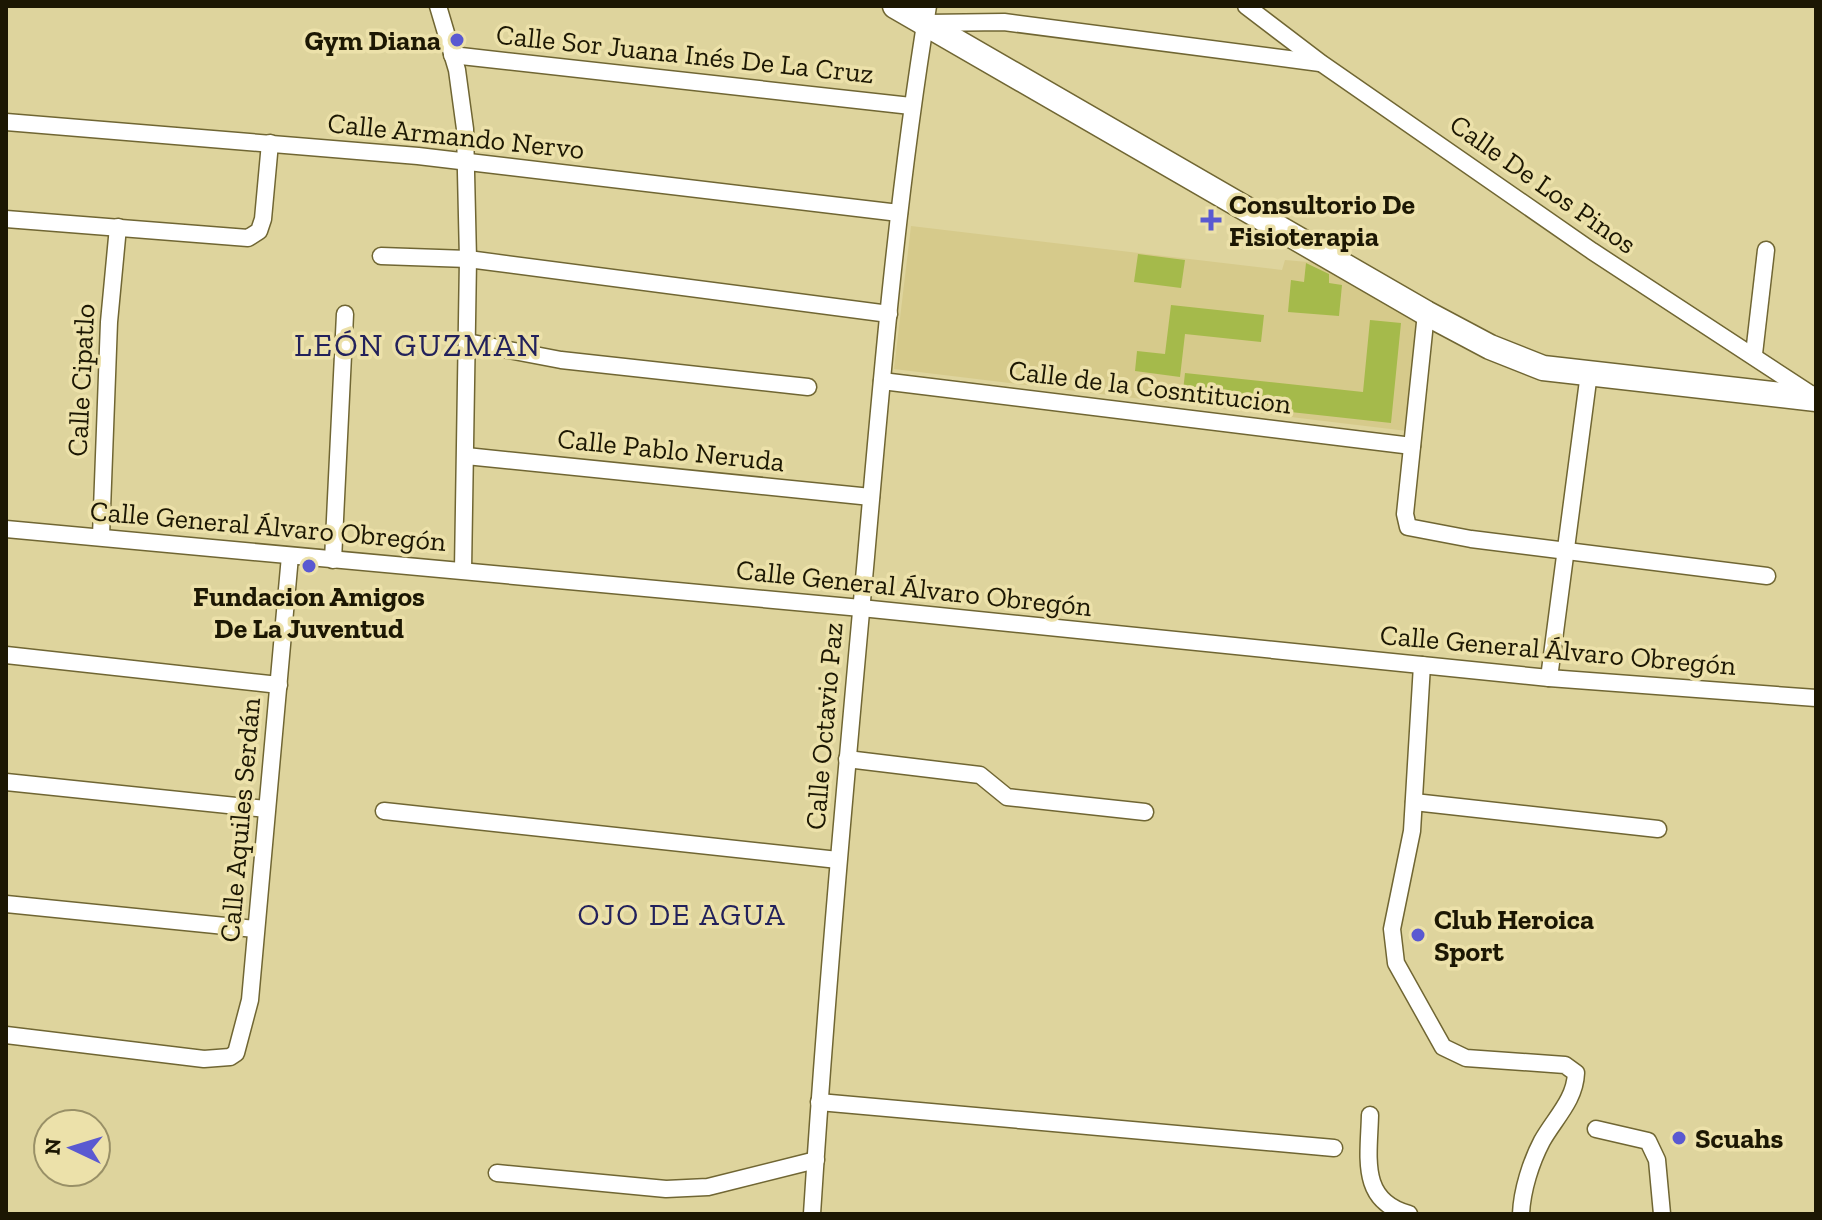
<svg xmlns="http://www.w3.org/2000/svg" width="1822" height="1220" font-family="'Zilla Slab',serif">
	<rect width="100%" height="100%" fill="#ded49d"/>
	<!-- built -->
	<path fill="#d6ca8b" d="M911,226L1282,270L1285,260L1331,264L1419,319L1407,431L894,369Z"/>
	<!-- building -->
	<g fill="#a5ba4b">
		<path d="M1138,254L1185,260L1181,288L1134,282Z"/>
		<path d="M1306,263L1329,274V283L1342,285L1339,316L1288,312L1291,280L1304,282Z"/>
		<path d="M1171,305L1264,315L1261,342L1185,334L1180,377L1135,371L1137,351L1165,354Z"/>
		<path d="M1370,320L1401,323L1391,423L1182,400L1185,373L1363,392Z"/>
	</g>
	<g fill="none" stroke-linecap="round" stroke-linejoin="round">
		<!-- street casing -->
		<g stroke="#706633" stroke-width="19">
			<g id="street">
				<path d="M438,6L457,70L465,129L468,259L463,570"/>
				<path d="M1246,6L1321,63L1592,251L1815,397"/>
				<path d="M926,23L1004,22L1320,63"/>
				<path d="M452,55L911,106"/>
				<path d="M6,122L418,156L899,213"/>
				<path d="M6,219L248,238L259,231L263,219L270,143"/>
				<path d="M381,256L468,259L889,314"/>
				<path d="M1426,313L1405,514L1408,527L1471,539L1767,576"/>
				<path d="M467,342L561,360L808,387"/>
				<path d="M1754,354L1766,250"/>
				<path d="M882,381L1412,446"/>
				<path d="M466,456L871,497"/>
				<path d="M6,529L861,608L1549,678L1816,698"/>
				<path d="M101,536L109,322L118,227"/>
				<path d="M333,560L345,314"/>
				<path d="M6,655L279,685"/>
				<path d="M1422,665L1412,831L1392,929L1396,963L1443,1047L1466,1058L1565,1065L1576,1073C1575,1100 1555,1118 1542,1141C1531,1162 1522,1190 1521,1214"/>
				<path d="M1549,678L1589,373"/>
				<path d="M847,759L980,775L1007,797L1145,812"/>
				<path d="M6,782L266,809"/>
				<path d="M1414,802L1658,829"/>
				<path d="M384,811L838,860"/>
				<path d="M6,904L255,929"/>
				<path d="M6,1035L204,1059L230,1057L236,1053L250,1000L290,556"/>
				<path d="M819,1102L1334,1148"/>
				<path d="M1370,1115C1369,1157 1359,1201 1409,1214"/>
				<path d="M1596,1129L1648,1141L1657,1160L1662,1214"/>
				<path d="M497,1173L666,1189L708,1187L816,1160"/>
				<path d="M812,1214C826,995 846,776 866,557C882,373 898,189 928,6"/>
			</g>
		</g>
		<!-- secondary casing -->
		<g stroke="#706633" stroke-width="27">
			<path id="secondary" d="M895,6L1426,313L1490,347L1543,368L1816,399"/>
		</g>
		<!-- street -->
		<use href="#street" stroke="#fff" stroke-width="16"/>
		<!-- secondary -->
		<use href="#secondary" stroke="#fff" stroke-width="24"/>
	</g>
	<!-- markers -->
	<g fill="#5a59d1" stroke="#ece1aa" stroke-width="3">
		<circle cx="457" cy="40" r="8"/>
		<path d="M1207 208h8v8h8v8h-8v8h-8v-8h-8v-8h8z"/>
		<circle cx="309" cy="566" r="8"/>
		<circle cx="1418" cy="935" r="8"/>
		<circle cx="1679" cy="1138" r="8"/>
	</g>
	<g text-anchor="middle" dominant-baseline="central" stroke-width="7" stroke-linejoin="round" paint-order="stroke">
		<!-- poi labels -->
		<g font-size="28" font-weight="bold" fill="#1c1703" stroke="#ece1aa" text-anchor="start">
			<text x="441" y="40" text-anchor="end">Gym Diana</text>
			<text x="1229" y="204">Consultorio De<tspan x="1229" dy="32">Fisioterapia</tspan></text>
			<text x="309" y="596" text-anchor="middle">Fundacion Amigos<tspan x="309" dy="32">De La Juventud</tspan></text>
			<text x="1434" y="919">Club Heroica<tspan x="1434" dy="32">Sport</tspan></text>
			<text x="1695" y="1138">Scuahs</text>
		</g>
		<!-- street labels -->
		<g font-size="28" fill="#1c1703" stroke="#ece1aa">
			<text transform="translate(685 54) rotate(6)">Calle Sor Juana Inés De La Cruz</text>
			<text transform="translate(456 136) rotate(6)">Calle Armando Nervo</text>
			<text transform="translate(1543 184) rotate(35)">Calle De Los Pinos</text>
			<text transform="translate(81 380) rotate(-87)">Calle Cipatlo</text>
			<text transform="translate(1150 387) rotate(7)">Calle de la Cosntitucion</text>
			<text transform="translate(671 450) rotate(6)">Calle Pablo Neruda</text>
			<text transform="translate(268 526) rotate(5)">Calle General Álvaro Obregón</text>
			<text transform="translate(914 588) rotate(6)">Calle General Álvaro Obregón</text>
			<text transform="translate(1558 650) rotate(5)">Calle General Álvaro Obregón</text>
			<text transform="translate(824 726) rotate(-85)">Calle Octavio Paz</text>
			<text transform="translate(240 820) rotate(-85)">Calle Aquiles Serdán</text>
		</g>
		<!-- neighbourhood labels -->
		<g font-size="30" letter-spacing="2" fill="#22215b" stroke="#ece1aa">
			<text x="682" y="915">OJO DE AGUA</text>
		</g>
		<!-- quarter labels -->
		<g font-size="32" letter-spacing="2" fill="#22215b" stroke="#ece1aa">
			<text x="418" y="345">LEÓN GUZMAN</text>
		</g>
	</g>
	<!-- border -->
	<rect width="1822" height="1220" fill="none" stroke="#1c1703" stroke-width="16"/>
	<!-- north arrow -->
	<g transform="translate(72 1148) rotate(274)"><circle r="38" fill="#ece1aa" stroke="#999067" stroke-width="2"/>
	<path d="M0-6L14 30L0 20L-14 30Z" fill="#5a59d1"/>
	<text y="-12" font-size="22" font-weight="bold" text-anchor="middle" fill="#1c1703">N</text>
	</g>
</svg>
